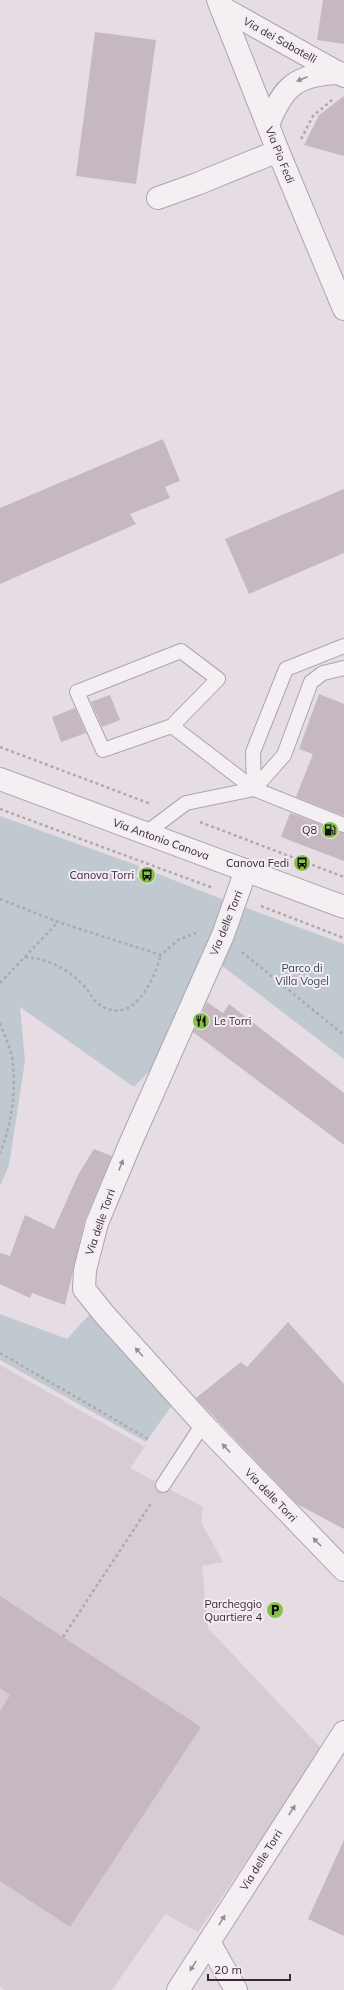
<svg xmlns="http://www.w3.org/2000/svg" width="344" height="1990" font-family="Mulish,sans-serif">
	<rect width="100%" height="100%" fill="#e5dde3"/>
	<!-- built -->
	<path fill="#d7ccd3" d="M0,1365L145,1447L130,1468L203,1507L201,1522L223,1562L202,1566L208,1628L322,1749L198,1932L165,1914L112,1990H5L0,1986Z"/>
	<!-- green -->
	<g fill="#bfc9cf">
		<path d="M0,816L139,866L136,877L153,883L156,873L224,900L212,933L153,1067L134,1087L20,1007L25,1061L9,1165L0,1186Z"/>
		<path d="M244,907L344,944V1059L221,965Z"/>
		<path d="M0,1314L67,1339L90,1314L172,1405L146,1442L0,1360Z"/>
	</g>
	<!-- building -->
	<g fill="#c5b8c1">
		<path d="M323,0H344V44L317,40Z"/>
		<path d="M95,32L156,40L136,184L76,176Z"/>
		<path d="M344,96V156L304,145L319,115Z"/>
		<path d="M163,439L180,481L165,487L170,498L130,514L136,524L0,584V508Z"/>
		<path d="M344,489V553L249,594L225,539Z"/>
		<path d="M319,694L344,704V816L296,797L313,754L299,749Z"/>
		<path d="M110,695L120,720L102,727L91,702Z"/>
		<path d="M75,708L86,733L61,742L52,717Z"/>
		<path d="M290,813L344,833V861L281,837Z"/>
		<path d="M207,1002L223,1013L229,1004L344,1093V1145L193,1032Z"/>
		<path d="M94,1149L112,1156L85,1220L65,1305L32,1293L30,1298L0,1284V1253L10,1256L25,1215L54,1229L78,1175Z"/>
		<path d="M288,1322L344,1384V1529L297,1504L196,1398L241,1362L247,1367Z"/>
		<path d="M0,1596L201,1727L70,1927L0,1881V1711L10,1695L0,1688Z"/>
		<path d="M344,1840V1936L308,1919Z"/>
	</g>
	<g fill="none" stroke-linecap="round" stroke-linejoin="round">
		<!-- service casing -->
		<g stroke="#afa3ac" stroke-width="16">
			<g id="service">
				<path d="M172,726L103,750L77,692L181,651L218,679L172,726L254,789L344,825"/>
				<path d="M254,789L253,752L286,669L344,646"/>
				<path d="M146,833L186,803L254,789L284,755L311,682L323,673L344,668"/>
				<path d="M163,1485L203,1424"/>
			</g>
		</g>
		<!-- minor casing -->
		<g stroke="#afa3ac" stroke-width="24">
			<g id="minor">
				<path d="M218,0L278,151L344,309"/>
				<path d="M221,7L344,76"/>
				<path d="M268,125C283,86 297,74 340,73"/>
				<path d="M158,198L197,184L278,151"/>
				<path d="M246,870L223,935L130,1144L97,1223L85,1270L84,1289L104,1314L203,1424L344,1570"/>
				<path d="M178,1990L209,1942"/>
				<path d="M236,1990L209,1942L344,1732"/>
			</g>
		</g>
		<!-- tertiary casing -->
		<g stroke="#afa3ac" stroke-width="24">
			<path id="tertiary" d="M0,779L344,907"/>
		</g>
		<!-- path -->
		<g stroke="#b1a7af" stroke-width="2.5" stroke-dasharray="3 3" stroke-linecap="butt">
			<path d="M301,139L313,116L332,100"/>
			<path d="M0,747L151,804"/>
			<path d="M0,809L213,888"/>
			<path d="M200,822L344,877"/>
			<path d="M0,899L58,922L161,955L178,940L196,933"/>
			<path d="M261,906L344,938"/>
			<path d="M242,952L344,1035"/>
			<path d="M25,957C49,959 68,969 84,986C90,992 93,1001 100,1005C134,1027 154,979 161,955"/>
			<path d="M0,983L58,922"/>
			<path d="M0,1023C5,1037 12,1050 13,1065C16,1093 11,1126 0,1153"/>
			<path d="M0,1353L150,1440"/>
			<path d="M63,1637L152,1502"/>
		</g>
		<!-- service -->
		<use href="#service" stroke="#f4eff3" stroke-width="14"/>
		<!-- minor -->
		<use href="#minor" stroke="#f4eff3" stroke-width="22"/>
		<!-- tertiary -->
		<use href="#tertiary" stroke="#f4eff3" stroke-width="22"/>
	</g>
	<!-- one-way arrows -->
	<defs><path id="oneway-solid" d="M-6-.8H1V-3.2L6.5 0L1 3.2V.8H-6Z"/></defs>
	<g fill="#988c94">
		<use href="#oneway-solid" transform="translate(302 79) rotate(157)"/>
		<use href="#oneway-solid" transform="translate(121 1165) rotate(-68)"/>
		<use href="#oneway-solid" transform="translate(139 1352) rotate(-132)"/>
		<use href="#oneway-solid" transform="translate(226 1448) rotate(-133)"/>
		<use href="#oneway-solid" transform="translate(317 1542) rotate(-134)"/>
		<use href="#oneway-solid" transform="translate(292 1810) rotate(-57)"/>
		<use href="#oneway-solid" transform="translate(222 1920) rotate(-58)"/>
		<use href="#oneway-solid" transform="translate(193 1966) rotate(122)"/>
	</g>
	<!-- icons -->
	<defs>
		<g id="fuel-disc" transform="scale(0.9)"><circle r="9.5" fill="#88c04d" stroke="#f3ecf2"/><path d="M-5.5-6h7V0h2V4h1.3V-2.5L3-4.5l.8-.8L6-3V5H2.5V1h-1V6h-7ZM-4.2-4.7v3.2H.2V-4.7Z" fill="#111"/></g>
		<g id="bus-disc" transform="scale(0.9)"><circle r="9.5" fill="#88c04d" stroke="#f3ecf2"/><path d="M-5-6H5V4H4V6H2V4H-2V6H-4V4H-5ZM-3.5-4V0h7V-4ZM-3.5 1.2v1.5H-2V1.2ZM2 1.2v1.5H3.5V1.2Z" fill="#111"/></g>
		<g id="restaurant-disc" transform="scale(0.9)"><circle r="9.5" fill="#88c04d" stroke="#f3ecf2"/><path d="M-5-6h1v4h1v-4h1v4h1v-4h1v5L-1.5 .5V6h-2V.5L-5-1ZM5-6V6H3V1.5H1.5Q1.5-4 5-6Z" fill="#111"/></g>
		<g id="parking-disc" transform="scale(0.9)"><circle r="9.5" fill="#88c04d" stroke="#f3ecf2"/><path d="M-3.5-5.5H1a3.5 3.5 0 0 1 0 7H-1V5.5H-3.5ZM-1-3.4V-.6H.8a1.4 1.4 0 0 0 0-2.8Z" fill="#111"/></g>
	</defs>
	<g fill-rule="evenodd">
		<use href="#fuel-disc" x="330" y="830"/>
		<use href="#bus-disc" x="302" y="863"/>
		<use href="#bus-disc" x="147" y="875"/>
		<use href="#restaurant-disc" x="201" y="1021"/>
		<use href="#parking-disc" x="275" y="1610"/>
	</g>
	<g text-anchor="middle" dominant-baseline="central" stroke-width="4" stroke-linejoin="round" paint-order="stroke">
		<!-- street labels -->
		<g font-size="11" fill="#3b2836" stroke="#f3ecf2">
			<text transform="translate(280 40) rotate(29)">Via dei Sabatelli</text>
			<text transform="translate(280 155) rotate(68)">Via Pio Fedi</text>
			<text transform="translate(161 839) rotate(20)">Via Antonio Canova</text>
			<text transform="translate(226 923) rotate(-68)">Via delle Torri</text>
			<text transform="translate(100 1222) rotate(-71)">Via delle Torri</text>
			<text transform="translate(271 1495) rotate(46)">Via delle Torri</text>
			<text transform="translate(261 1860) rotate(-58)">Via delle Torri</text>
		</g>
		<!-- poi labels -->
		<g font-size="11" fill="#3b2836" stroke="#f3ecf2" text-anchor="end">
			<text x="317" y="830">Q8</text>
			<text x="289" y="863">Canova Fedi</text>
			<text x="134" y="875">Canova Torri</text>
			<text x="214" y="1021" text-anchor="start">Le Torri</text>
			<text x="262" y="1604">Parcheggio<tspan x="262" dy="13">Quartiere 4</tspan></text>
		</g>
		<!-- park labels -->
		<g font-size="11" fill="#374755" stroke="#f3ecf2">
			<text x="302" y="968">Parco di<tspan x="302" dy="13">Villa Vogel</tspan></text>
		</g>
	</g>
	<!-- scale -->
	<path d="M208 1974v6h82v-6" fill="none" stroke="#3b2836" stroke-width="2"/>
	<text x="214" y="1974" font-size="12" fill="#3b2836" stroke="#f3ecf2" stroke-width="3" paint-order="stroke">20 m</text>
</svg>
